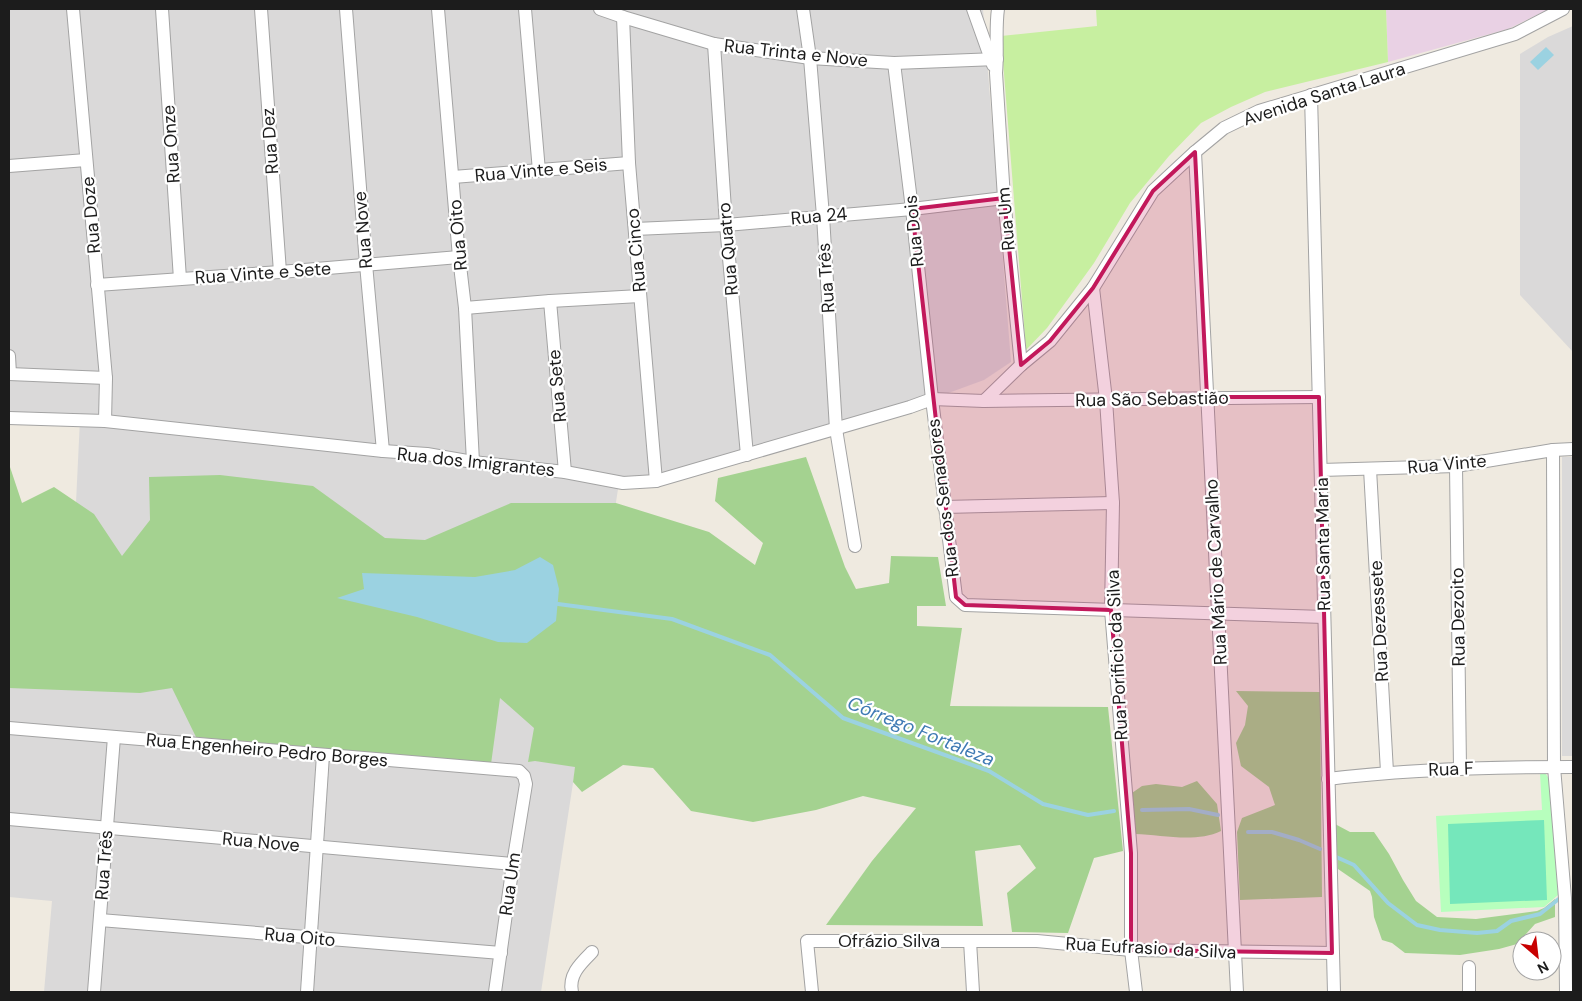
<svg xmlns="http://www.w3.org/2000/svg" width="1582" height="1001" font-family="'DM Sans',sans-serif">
	<rect width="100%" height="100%" fill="#efeae0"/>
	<!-- residential -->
	<g fill="#dad9d9">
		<path d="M9,9H983L1011,362L984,380L932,399L658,478L620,476L541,992H44L52,901L9,897V583L72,587L80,419L9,417Z"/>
		<path d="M1573,26V352L1520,295V54L1548,37Z"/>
		<rect x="1562" y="457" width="11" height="299"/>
	</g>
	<!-- industrial -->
	<path fill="#e9d1e4" d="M1386,9H1549L1508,29L1388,62Z"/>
	<!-- grass -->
	<path fill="#c7efa0" d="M1096,9H1386L1388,62L1265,92L1231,107L1201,123L1169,156L1130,203L1094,263L1047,328L1026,350L1001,36L1097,26Z"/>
	<!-- forest -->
	<g fill="#a4d290">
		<path d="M806,457L845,567L856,589L889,583L891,556L938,557L946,606H917V626L962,628L950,706L1108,707L1123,851L1094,858L1068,933L1012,932L1007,893L1036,868L1020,845L975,851L983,926L826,925L872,861L916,808L863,796L816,810L753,822L691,811L653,768L623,765L582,792L573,782L575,767L535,761L528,762L534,728L500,698L491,764L196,737L172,688L140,693L9,688V464L22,503L54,487L94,514L122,556L150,520L149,477L220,475L313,486L385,538L425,540L511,503H616L709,532L755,565L763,543L715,501L718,478Z"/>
		<path d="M1236,691L1320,692L1322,897L1240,900L1237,832L1242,818L1275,805L1269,787L1241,766L1236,743L1245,725L1248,706Z"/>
		<path d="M1197,781L1217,804L1221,831C1196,843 1163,835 1135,834L1132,793L1142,786L1156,784L1182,787Z"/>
		<path d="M1335,824L1350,832H1374L1389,854L1403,880L1416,901L1437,917L1476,919L1537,911L1544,908L1555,899V917L1535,924L1517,944L1499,949L1460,955L1405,953L1392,943L1382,940L1374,917L1372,897L1370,891L1338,869Z"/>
	</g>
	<!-- park -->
	<path fill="#b7ffbd" d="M1540,773H1545L1552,783L1558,895L1544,907L1441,912L1436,816L1542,810Z"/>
	<!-- pitch -->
	<path fill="#75e7bb" d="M1544,820L1547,900L1450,904L1448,824Z"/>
	<!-- water -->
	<g fill="#9bd2e1">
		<path d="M1546,47L1554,55L1538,70L1530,62Z"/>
		<path d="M540,557L553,565L559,589L556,621L527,643L498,642L417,617L337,598L364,589L362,573L475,577L515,570Z"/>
	</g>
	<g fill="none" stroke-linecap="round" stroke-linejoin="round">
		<!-- stream -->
		<g stroke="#9bd2e1" stroke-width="4">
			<path d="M558,604L672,619L770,655L843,718L989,771L1043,804L1088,815L1114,811"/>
			<path d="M1142,810L1189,809L1218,815"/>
			<path d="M1248,832H1272L1299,840L1320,849"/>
			<path d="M1334,856L1354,865L1388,903L1417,925L1440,930L1477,933L1497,931L1511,921L1540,914L1560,898"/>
		</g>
		<!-- minor casing -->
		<g stroke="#a3a3a3" stroke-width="14">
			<g id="minor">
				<path d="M73,9L106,378L105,421"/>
				<path d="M162,9L180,279"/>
				<path d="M261,9L280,272"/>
				<path d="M346,9L366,264L383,451"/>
				<path d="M438,9L459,257L465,308L473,462"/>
				<path d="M525,9L539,171"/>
				<path d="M600,9L623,17L714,44L810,58L894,63L997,59"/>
				<path d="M803,9L810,58L823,216L836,429L855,546"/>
				<path d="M973,9L993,65"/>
				<path d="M998,9C995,30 998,52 996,73L1004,198L1021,365"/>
				<path d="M623,17L629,163L656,481"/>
				<path d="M714,44L726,225L747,455"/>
				<path d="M894,63L912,209L932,399L956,597L965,605L1324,617"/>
				<path d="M1311,95L1334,992"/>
				<path d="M1195,152L1237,992"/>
				<path d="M9,166L86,160"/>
				<path d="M453,177L629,163"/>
				<path d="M635,229L726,225L912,209L1004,198"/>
				<path d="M97,285L280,272L459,257"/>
				<path d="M1093,288L1106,400L1113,503L1111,610L1131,853V950L1136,992"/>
				<path d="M550,301L565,472"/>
				<path d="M465,308L550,301L640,296"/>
				<path d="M9,356L10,374"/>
				<path d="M9,374L106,378"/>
				<path d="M984,401L1319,397"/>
				<path d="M9,418L105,421L383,451L427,454L473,462L565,472L623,483L656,481L910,407L932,399L984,401L1021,365L1050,341L1093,288L1153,191L1195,152L1224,128L1259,111L1515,34L1563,9"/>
				<path d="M1553,450L1554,767L1565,898L1566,992"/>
				<path d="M1456,466L1460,768"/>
				<path d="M1370,469L1387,772"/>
				<path d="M1321,470L1456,466L1553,450L1573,449"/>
				<path d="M944,507L1113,503"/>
				<path d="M9,728L519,771L524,776L526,784L513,864L495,992"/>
				<path d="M1328,779C1410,769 1491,767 1573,767"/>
				<path d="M9,819L513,864"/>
				<path d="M100,920L501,953"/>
				<path d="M970,941L973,992"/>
				<path d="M94,992L114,737"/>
				<path d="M307,992L323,755"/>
				<path d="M572,992C568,975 581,963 592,952"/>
				<path d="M812,992L807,941H1037L1131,950L1332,953"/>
				<path d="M1469,992V967"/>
			</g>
		</g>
		<!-- minor -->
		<use href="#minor" stroke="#fff" stroke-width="12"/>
	</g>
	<!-- marked area -->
	<path fill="#c2185b" fill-opacity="0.2" stroke="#c2185b" stroke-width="4" stroke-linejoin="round" d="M1195,152L1207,397H1319L1332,953L1131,950V853L1111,610L965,605L956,597L912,209L1004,198L1021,365L1050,341L1093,288L1153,191Z"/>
	<g text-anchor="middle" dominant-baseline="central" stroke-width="4.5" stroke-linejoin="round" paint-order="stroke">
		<!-- street labels -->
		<g font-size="18" fill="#1c1c1c" stroke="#fff">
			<text transform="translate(796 53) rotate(6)">Rua Trinta e Nove</text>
			<text transform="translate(1324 94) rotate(-18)">Avenida Santa Laura</text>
			<text transform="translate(270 141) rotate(-94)">Rua Dez</text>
			<text transform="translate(171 144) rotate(-94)">Rua Onze</text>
			<text transform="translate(541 170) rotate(-5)">Rua Vinte e Seis</text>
			<text transform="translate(91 215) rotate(-95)">Rua Doze</text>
			<text transform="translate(819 216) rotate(-5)">Rua 24</text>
			<text transform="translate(1006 219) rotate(-95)">Rua Um</text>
			<text transform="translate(363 230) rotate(-95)">Rua Nove</text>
			<text transform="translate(914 231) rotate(-96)">Rua Dois</text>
			<text transform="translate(458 235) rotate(-95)">Rua Oito</text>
			<text transform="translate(728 249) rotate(-95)">Rua Quatro</text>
			<text transform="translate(636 250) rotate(-95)">Rua Cinco</text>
			<text transform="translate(263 273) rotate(-4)">Rua Vinte e Sete</text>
			<text transform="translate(826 278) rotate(-94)">Rua Três</text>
			<text transform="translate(557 386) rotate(-95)">Rua Sete</text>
			<text transform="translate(1152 399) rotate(-1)">Rua São Sebastião</text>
			<text transform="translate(476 462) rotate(6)">Rua dos Imigrantes</text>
			<text transform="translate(1447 464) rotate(-5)">Rua Vinte</text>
			<text transform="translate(943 498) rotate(-97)">Rua dos Senadores</text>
			<text transform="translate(1323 544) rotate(-91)">Rua Santa Maria</text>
			<text transform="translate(1216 572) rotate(-93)">Rua Mário de Carvalho</text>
			<text transform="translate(1458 617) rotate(-91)">Rua Dezoito</text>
			<text transform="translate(1379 621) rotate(-93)">Rua Dezessete</text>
			<text transform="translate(1117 655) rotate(-93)">Rua Porificio da Silva</text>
			<text transform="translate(267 750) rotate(5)">Rua Engenheiro Pedro Borges</text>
			<text transform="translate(1451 769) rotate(-2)">Rua F</text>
			<text transform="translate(261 842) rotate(5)">Rua Nove</text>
			<text transform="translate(104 865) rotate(-86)">Rua Três</text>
			<text transform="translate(510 884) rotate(-82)">Rua Um</text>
			<text transform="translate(300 937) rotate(5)">Rua Oito</text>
			<text x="889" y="941">Ofrázio Silva</text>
			<text transform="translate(1151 948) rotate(3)">Rua Eufrasio da Silva</text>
		</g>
		<!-- water labels -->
		<g font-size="19" font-style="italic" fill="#3f7ab4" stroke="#fff">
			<text transform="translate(921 731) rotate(22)">Córrego Fortaleza</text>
		</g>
	</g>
	<!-- border -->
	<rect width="1582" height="1001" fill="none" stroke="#1c1c1c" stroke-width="20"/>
	<!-- north arrow -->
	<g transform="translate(1537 956) rotate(152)"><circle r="24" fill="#ffffff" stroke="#a4a4a4"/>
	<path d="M0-4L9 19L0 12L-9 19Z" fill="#c80000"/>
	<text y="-8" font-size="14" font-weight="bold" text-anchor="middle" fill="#1c1c1c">N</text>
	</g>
</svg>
